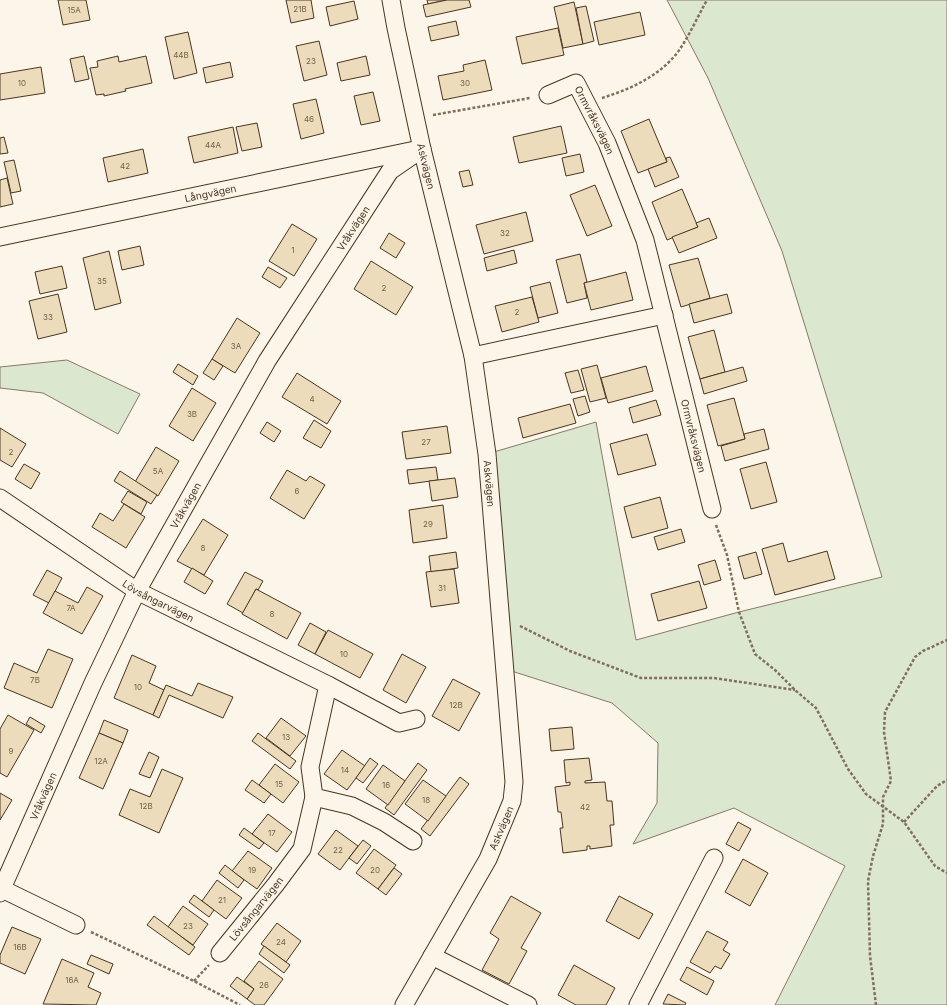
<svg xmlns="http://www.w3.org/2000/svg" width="947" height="1005" font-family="Inter,sans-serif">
	<rect width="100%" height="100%" fill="#fbf6e9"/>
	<!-- green -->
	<g fill="#dce7d0" stroke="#887966">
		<path d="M667,0H947V1005H775L845,866L734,808L633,844L657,803L658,743L612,703L505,669L487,454L596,422L636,640L739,612L882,577L782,251L708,78Z"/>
		<path d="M67,360L140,394L118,434L43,393L0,388V367Z"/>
	</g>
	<!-- building -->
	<g fill="#ecdcbc" stroke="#4a3520">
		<path d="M58,0H86L90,20L63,25Z"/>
		<path d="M286,0H311L314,18L291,23Z"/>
		<path d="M427,0H447L428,4Z"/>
		<path d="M447,0H469L471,7L426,17L423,5Z"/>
		<path d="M354,1L358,19L330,26L326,7Z"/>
		<path d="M574,2L583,44L563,48L554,7Z"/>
		<path d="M586,6L594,41L583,44L576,8Z"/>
		<path d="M640,12L645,35L599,45L594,22Z"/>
		<path d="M456,21L459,35L431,41L428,27Z"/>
		<path d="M558,28L564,55L522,64L516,37Z"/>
		<path d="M188,32L197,73L174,79L165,37Z"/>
		<path d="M319,41L327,75L304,81L296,46Z"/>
		<path d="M84,56L89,79L75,82L70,59Z"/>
		<path d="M118,56L119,62L146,56L152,83L125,89L126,91L104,96V94L96,95L90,68L98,67L97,61Z"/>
		<path d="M366,56L370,75L341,81L337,63Z"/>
		<path d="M485,60L492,90L443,100L438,76L464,71L463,65Z"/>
		<path d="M230,62L233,77L206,83L203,68Z"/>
		<path d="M41,67L45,93L0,100V74Z"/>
		<path d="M373,92L380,121L361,125L354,96Z"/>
		<path d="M316,99L324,133L301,139L293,104Z"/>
		<path d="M649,119L667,162L638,173L621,131Z"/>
		<path d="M257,123L262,147L242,151L236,127Z"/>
		<path d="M561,126L567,153L519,163L513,137Z"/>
		<path d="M233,127L238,153L194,163L188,137Z"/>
		<path d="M4,137L8,153L0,154V138Z"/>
		<path d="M143,149L148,173L108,182L103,158Z"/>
		<path d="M580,154L584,172L566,176L562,158Z"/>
		<path d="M670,157L679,177L655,187L648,169L667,162L666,158Z"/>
		<path d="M14,160L21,191L11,193L4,162Z"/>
		<path d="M469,170L473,185L463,187L459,172Z"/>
		<path d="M7,178L13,204L0,207V180Z"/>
		<path d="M595,185L612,226L587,236L570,195Z"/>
		<path d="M682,189L698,227L667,240L652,202Z"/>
		<path d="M526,212L533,241L484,254L476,225Z"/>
		<path d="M709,218L717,238L679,253L672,237L698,227L696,223Z"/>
		<path d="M292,224L317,239L294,276L269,261Z"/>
		<path d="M389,233L405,243L396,258L380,248Z"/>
		<path d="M140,246L144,265L122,270L118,251Z"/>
		<path d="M514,250L517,263L487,271L484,258Z"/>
		<path d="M109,251L121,303L95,310L83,258Z"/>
		<path d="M580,254L587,282L584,283L587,298L567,303L556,260Z"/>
		<path d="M698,258L710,298L681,307L669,265Z"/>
		<path d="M371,261L413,287L396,315L354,289Z"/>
		<path d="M62,266L67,288L40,294L35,272Z"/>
		<path d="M268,267L287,278L280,288L262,277Z"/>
		<path d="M626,272L633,300L591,310L584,283Z"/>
		<path d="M550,282L558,313L538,318L530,287Z"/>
		<path d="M58,294L67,332L38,339L29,301Z"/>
		<path d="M727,294L732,313L694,323L689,304Z"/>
		<path d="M532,297L539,322L502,332L495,306Z"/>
		<path d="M237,318L260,333L235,373L212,359Z"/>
		<path d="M714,330L725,372L700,379L688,337Z"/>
		<path d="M212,359L223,366L214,380L203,373Z"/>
		<path d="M178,364L198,376L193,385L173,372Z"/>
		<path d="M597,365L606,398L590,402L581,369Z"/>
		<path d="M646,366L653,391L608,403L601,378Z"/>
		<path d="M743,367L747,381L704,394L700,379Z"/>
		<path d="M578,370L584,390L571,393L565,373Z"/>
		<path d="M297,373L341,401L327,424L282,397Z"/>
		<path d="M192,388L216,403L193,441L169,426Z"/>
		<path d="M585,396L590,412L578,416L573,399Z"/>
		<path d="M734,398L745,439L718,446L707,405Z"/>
		<path d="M656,400L661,415L633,423L629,408Z"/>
		<path d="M570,404L576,423L523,438L518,418Z"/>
		<path d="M314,420L331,431L321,448L303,438Z"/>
		<path d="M267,422L281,431L274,442L260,433Z"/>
		<path d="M447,426L451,453L406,459L402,432Z"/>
		<path d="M0,428L26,444L12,467L0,460Z"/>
		<path d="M764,429L769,449L725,461L721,446L745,439L744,434Z"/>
		<path d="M647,434L656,465L618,475L610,444Z"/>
		<path d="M156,447L179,461L158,496L135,482Z"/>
		<path d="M766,462L777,502L751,509L740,469Z"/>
		<path d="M24,464L40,473L31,489L15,479Z"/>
		<path d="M436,467L438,480L409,484L407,470Z"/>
		<path d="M287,470L306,481L310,476L325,485L304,519L270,498Z"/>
		<path d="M120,471L157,495L151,504L114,481Z"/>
		<path d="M455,478L458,497L432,501L429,481Z"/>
		<path d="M128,491L147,502L141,514L121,502Z"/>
		<path d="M660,497L668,528L632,538L624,507Z"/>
		<path d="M124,504L145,517L126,548L92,527L100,513L113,521Z"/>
		<path d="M443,505L447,538L413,543L409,510Z"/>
		<path d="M203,519L228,535L204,575L177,561Z"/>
		<path d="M681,529L685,542L658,550L654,537Z"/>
		<path d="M783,543L788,562L827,551L835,579L775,595L762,549Z"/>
		<path d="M456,552L458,568L431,572L429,556Z"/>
		<path d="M756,552L762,574L744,579L738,557Z"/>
		<path d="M715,560L721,580L704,585L698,565Z"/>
		<path d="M192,568L213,581L205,594L184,582Z"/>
		<path d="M454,569L459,603L431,607L426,572Z"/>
		<path d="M47,570L62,578L49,603L33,595Z"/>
		<path d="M245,572L263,581L258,590L256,589L243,613L227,604Z"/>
		<path d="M699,581L707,608L658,621L651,594Z"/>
		<path d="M87,587L103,596L82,634L43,613L55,591L78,603Z"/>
		<path d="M256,589L301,613L287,639L242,614Z"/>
		<path d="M310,623L326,632L315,654L298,645Z"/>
		<path d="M328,630L373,654L360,678L315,654Z"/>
		<path d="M48,649L73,659L52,708L4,688L14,663L37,673Z"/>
		<path d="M402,654L426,667L406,703L383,690Z"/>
		<path d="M132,655L156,666L149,683L164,690L153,715L114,698Z"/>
		<path d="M453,679L480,693L459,731L432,716Z"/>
		<path d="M198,683L233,697L223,718L169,695L159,718L153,715L166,685L192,696Z"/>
		<path d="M8,715L34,730L7,777L0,773V729Z"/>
		<path d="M30,717L45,726L41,733L26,724Z"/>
		<path d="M281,718L306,736L290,756L266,738Z"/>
		<path d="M104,720L128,730L123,743L99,733Z"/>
		<path d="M572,727L574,749L551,751L549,729Z"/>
		<path d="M99,733L123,743L103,789L79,778Z"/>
		<path d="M258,733L296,761L290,769L252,741Z"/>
		<path d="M342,750L365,766L347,790L324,774Z"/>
		<path d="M149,752L159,757L150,778L139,774Z"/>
		<path d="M370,758L378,764L363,783L356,778Z"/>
		<path d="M589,758L592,780L585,781V783L605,782L607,801H612L614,825H610L612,846L590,849V846H587V850L563,853L560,828H563L561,812H558L555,787L570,785V782L566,783L564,760Z"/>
		<path d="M418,763L427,770L394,815L385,808Z"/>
		<path d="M275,764L299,782L283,803L259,785Z"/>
		<path d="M383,765L405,781L388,805L366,789Z"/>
		<path d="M162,769L183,778L159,833L119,815L130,789L150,797Z"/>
		<path d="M460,777L469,784L430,836L421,829Z"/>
		<path d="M252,780L271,794L264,803L245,790Z"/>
		<path d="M423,780L446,796L428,821L405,804Z"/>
		<path d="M0,793L12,800L0,820Z"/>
		<path d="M268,814L292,832L277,852L252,834Z"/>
		<path d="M738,822L751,829L739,851L726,844Z"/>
		<path d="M244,828L264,843L259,849L239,835Z"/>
		<path d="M336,830L358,846L340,870L318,854Z"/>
		<path d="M363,840L371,846L357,864L349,858Z"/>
		<path d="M374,849L396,865L378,889L356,873Z"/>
		<path d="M248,851L272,868L257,889L232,871Z"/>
		<path d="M743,859L768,873L750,906L725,892Z"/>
		<path d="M225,865L244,880L238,888L219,873Z"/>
		<path d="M394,868L402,874L386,895L378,889Z"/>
		<path d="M217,880L242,898L226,919L202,901Z"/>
		<path d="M194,895L214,910L209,917L189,902Z"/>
		<path d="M511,896L541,913L521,948L527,951L509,984L482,970L499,939L490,933Z"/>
		<path d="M619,896L653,914L639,939L606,921Z"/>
		<path d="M183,906L208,924L193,945L168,927Z"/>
		<path d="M154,916L195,947L189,955L147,925Z"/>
		<path d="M277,923L301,941L286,962L261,944Z"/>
		<path d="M12,927L41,939L25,974L0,963V955Z"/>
		<path d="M707,931L728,942L723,950L730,954L721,969L715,966L710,973L690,962Z"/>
		<path d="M264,946L290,965L284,973L259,954Z"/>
		<path d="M91,955L113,964L109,974L87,964Z"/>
		<path d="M62,959L94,973L88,987L101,993L96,1005L43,1004Z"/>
		<path d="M259,961L283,979L264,1005H255L247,999L254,989L244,981Z"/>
		<path d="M574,965L615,988L606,1005H576L558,995Z"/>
		<path d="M687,967L714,981L707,995L680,980Z"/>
		<path d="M237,977L254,989L247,999L230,986Z"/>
		<path d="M668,994L686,1003L685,1005L663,1004Z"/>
	</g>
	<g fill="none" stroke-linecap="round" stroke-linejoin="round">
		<!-- minor casing -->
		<g stroke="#4a3520" stroke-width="19">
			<g id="minor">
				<path id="s1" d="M391,0L396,28L422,149L473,356L487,454L514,782L512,801L488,859L404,1005"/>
				<path id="s2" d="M548,95L576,83L607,143L645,240L712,509"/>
				<path id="s3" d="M0,237L415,150"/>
				<path d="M473,356L664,315"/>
				<path id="s4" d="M0,498L137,591L328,685L399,723L416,719"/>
				<path d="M328,685L310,767L314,797L352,806L384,822L413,841"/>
				<path d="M0,888L76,925"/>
				<path id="s5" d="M0,893L93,683L137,591L203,474L267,361L390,171L422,149"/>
				<path id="s6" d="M220,953L276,884L302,849L314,797"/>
				<path d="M432,956L528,1005"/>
				<path d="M638,1005L714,858"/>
			</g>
		</g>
		<!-- path -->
		<g stroke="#7f6f5c" stroke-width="2.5" stroke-dasharray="3 2" stroke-linecap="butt">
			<path d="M602,98C631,89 662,75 680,49C690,34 698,16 707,0"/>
			<path d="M433,115L530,98"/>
			<path d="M716,525L727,555L739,612L755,654L775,670L795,690L816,708L848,769L866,794L904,822L935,866L947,873"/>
			<path d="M520,626L570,651L641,678H714L795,690"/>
			<path d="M904,822L937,786L947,780"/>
			<path d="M91,932L194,981L240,1005"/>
			<path d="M194,981L209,965"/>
			<path d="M876,1005L870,956L868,881L873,856L883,824V797L891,781L884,732L885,712L915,657L923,651L947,640"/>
		</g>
		<!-- minor -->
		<use href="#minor" stroke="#fbf6e9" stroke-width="17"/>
	</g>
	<g text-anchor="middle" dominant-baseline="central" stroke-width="3" stroke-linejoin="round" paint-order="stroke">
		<!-- number labels -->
		<g font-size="8" fill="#725f47">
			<text x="300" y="9">21B</text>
			<text x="74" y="10">15A</text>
			<text x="181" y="55">44B</text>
			<text x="311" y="61">23</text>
			<text x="22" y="83">10</text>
			<text x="465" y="83">30</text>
			<text x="309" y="119">46</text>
			<text x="213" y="145">44A</text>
			<text x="125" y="166">42</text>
			<text x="505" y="233">32</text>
			<text x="293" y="250">1</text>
			<text x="102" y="281">35</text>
			<text x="384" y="288">2</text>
			<text x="517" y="312">2</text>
			<text x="48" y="317">33</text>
			<text x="236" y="346">3A</text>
			<text x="312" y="399">4</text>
			<text x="192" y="414">3B</text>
			<text x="426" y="442">27</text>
			<text x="11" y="452">2</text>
			<text x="158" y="471">5A</text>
			<text x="297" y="491">6</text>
			<text x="428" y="524">29</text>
			<text x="203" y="548">8</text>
			<text x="442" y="588">31</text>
			<text x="71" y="608">7A</text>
			<text x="272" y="614">8</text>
			<text x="344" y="654">10</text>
			<text x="35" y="680">7B</text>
			<text x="138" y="687">10</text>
			<text x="456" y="705">12B</text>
			<text x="286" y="737">13</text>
			<text x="11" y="751">9</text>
			<text x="101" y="761">12A</text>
			<text x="345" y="770">14</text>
			<text x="279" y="784">15</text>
			<text x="386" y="785">16</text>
			<text x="426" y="800">18</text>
			<text x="146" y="806">12B</text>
			<text x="585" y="807">42</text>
			<text x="272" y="833">17</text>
			<text x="338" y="850">22</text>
			<text x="252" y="870">19</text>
			<text x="375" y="870">20</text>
			<text x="222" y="900">21</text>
			<text x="188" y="926">23</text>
			<text x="281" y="942">24</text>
			<text x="20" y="947">16B</text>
			<text x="72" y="980">16A</text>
			<text x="264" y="985">26</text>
		</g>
		<!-- street labels -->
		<g font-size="10" fill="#4a3520" stroke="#fbf6e9">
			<text stroke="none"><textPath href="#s2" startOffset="72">Ormvråksvägen</textPath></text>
			<text stroke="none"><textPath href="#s1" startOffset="170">Askvägen</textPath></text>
			<text stroke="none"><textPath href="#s3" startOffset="215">Långvägen</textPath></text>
			<text stroke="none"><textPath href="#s5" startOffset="754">Vråkvägen</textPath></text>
			<text stroke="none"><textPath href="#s2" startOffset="404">Ormvråksvägen</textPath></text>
			<text stroke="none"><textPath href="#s1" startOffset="494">Askvägen</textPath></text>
			<text stroke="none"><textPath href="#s5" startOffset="430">Vråkvägen</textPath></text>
			<text stroke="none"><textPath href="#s4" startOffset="189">Lövsångarvägen</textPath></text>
			<text stroke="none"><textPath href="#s5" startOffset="106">Vråkvägen</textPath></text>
			<text transform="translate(501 828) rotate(-67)">Askvägen</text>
			<text stroke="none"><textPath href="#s6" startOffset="57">Lövsångarvägen</textPath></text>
		</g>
	</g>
</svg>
